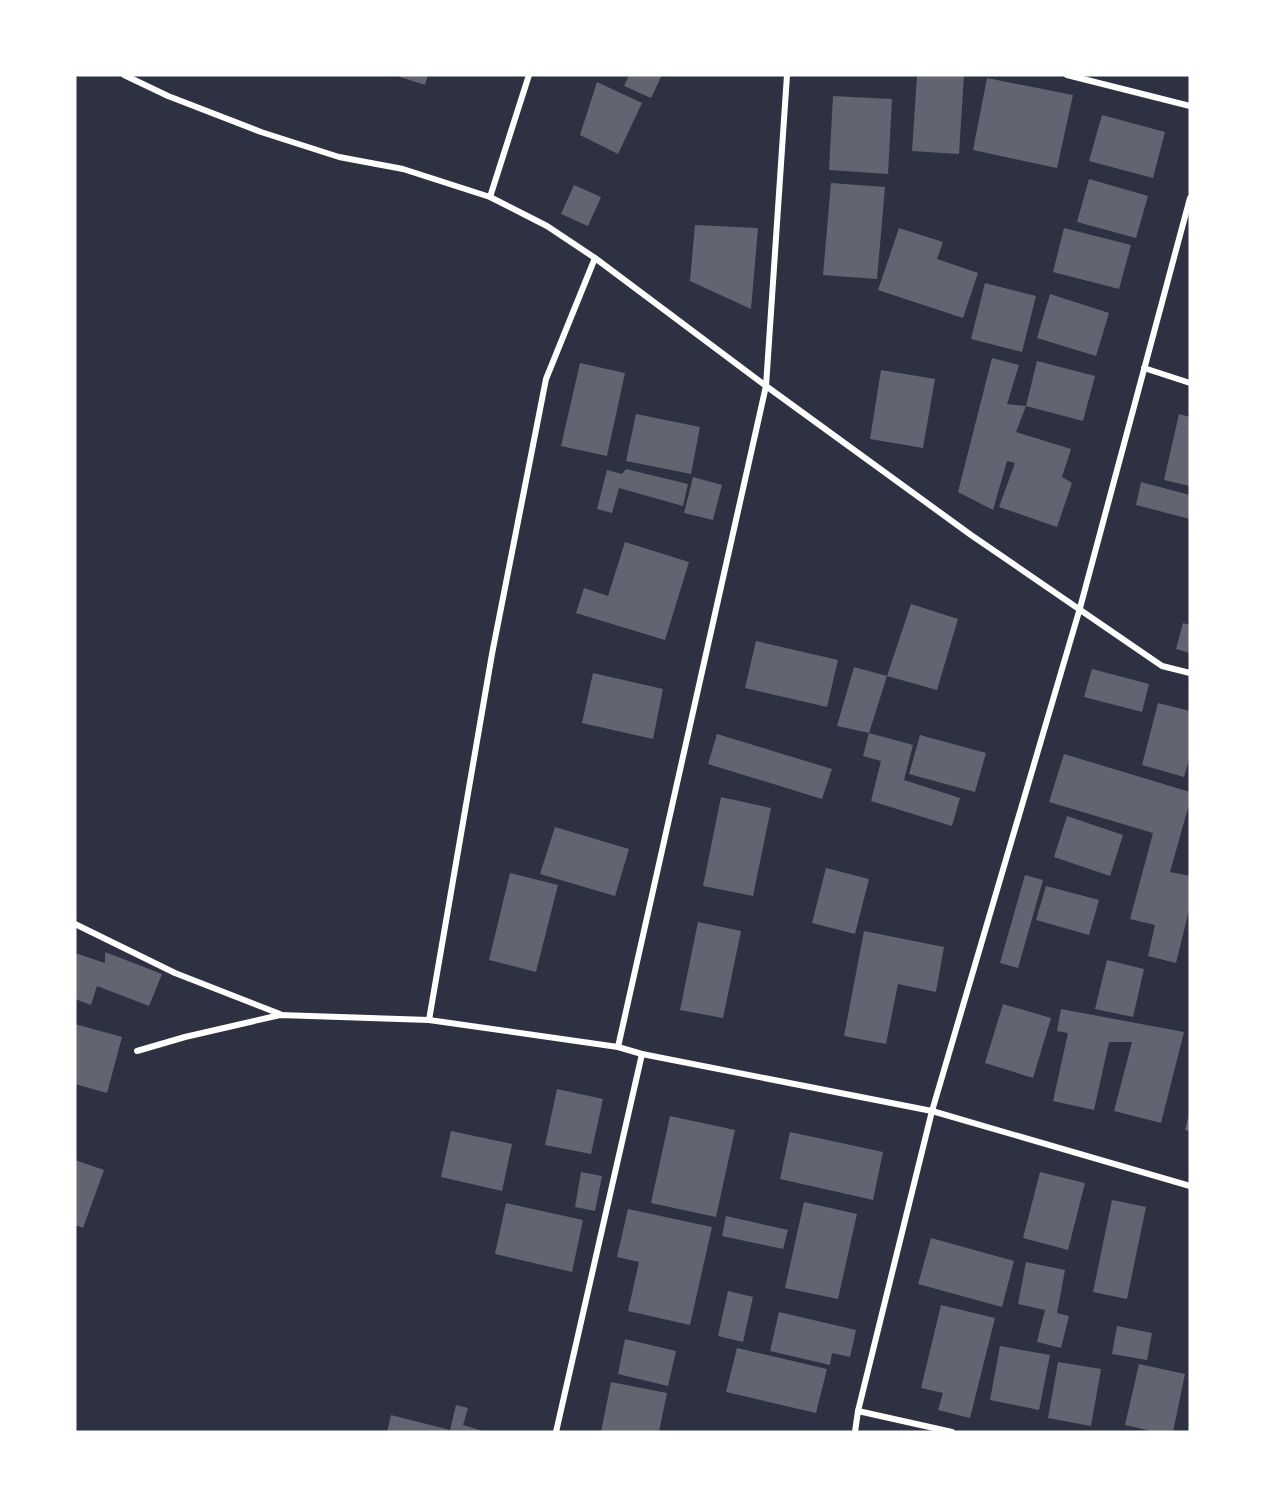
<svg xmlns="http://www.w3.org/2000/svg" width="1265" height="1507" font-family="Rubik,sans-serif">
	<rect width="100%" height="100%" fill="#2d3142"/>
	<!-- building -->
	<g fill="#626471">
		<path d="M394,75H428L425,85Z"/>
		<path d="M629,75H662L651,98L624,86Z"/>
		<path d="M917,75H964L959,154L912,151Z"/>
		<path d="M987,78L1073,95L1057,168L973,150Z"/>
		<path d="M597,82L642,103L618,154L580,135Z"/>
		<path d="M833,96L892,99L888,174L829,170Z"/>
		<path d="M1102,115L1165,132L1153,178L1089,161Z"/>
		<path d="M1089,179L1148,196L1136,238L1077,222Z"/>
		<path d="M831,183L885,187L877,279L823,275Z"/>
		<path d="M574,185L601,197L588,226L561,214Z"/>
		<path d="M695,225L758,228L751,309L690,281Z"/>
		<path d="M899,228L943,242L937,259L978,273L963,318L878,290Z"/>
		<path d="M1064,228L1131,245L1119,289L1053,272Z"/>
		<path d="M985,283L1036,296L1022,352L971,339Z"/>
		<path d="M1050,294L1109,313L1096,356L1037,338Z"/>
		<path d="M992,358L1019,365L1007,404L1026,406L1037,361L1095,376L1083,421L1026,406L1016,432L1071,449L1062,477L1072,483L1057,527L999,507L1015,463L1007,461L993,510L958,492Z"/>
		<path d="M580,363L625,373L607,456L561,446Z"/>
		<path d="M881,370L935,379L923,448L870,439Z"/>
		<path d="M636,414L700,427L691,474L626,461Z"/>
		<path d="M1179,414L1190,417V486L1164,480Z"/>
		<path d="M626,469L688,484L683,506L619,488L612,513L597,509L607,470L622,474Z"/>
		<path d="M693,477L722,485L713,520L684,513Z"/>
		<path d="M1141,482L1190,495V519L1136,505Z"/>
		<path d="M625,542L689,562L665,640L576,613L584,588L608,596Z"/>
		<path d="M911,604L958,619L937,690L887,676Z"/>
		<path d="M1183,623L1190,625V653L1176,649Z"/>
		<path d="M756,641L838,660L827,707L745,688Z"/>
		<path d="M854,667L887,676L869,733L837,726Z"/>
		<path d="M1092,669L1149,684L1142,712L1084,697Z"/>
		<path d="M593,673L663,689L653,739L582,723Z"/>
		<path d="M1158,703L1190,711V756L1184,777L1142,765Z"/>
		<path d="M869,733L913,745L904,780L960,798L952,826L871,801L881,761L863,756Z"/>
		<path d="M717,734L832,769L822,799L708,764Z"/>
		<path d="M920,735L986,753L975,792L909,774Z"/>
		<path d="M1064,754L1190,792V801L1170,872L1190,876V906L1176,963L1148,956L1155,925L1130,919L1153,833L1049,802Z"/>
		<path d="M721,797L771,808L753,896L703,886Z"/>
		<path d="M1067,816L1123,835L1110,876L1054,857Z"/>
		<path d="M555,827L629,849L615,896L540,874Z"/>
		<path d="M826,868L869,879L855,934L812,923Z"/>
		<path d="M510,873L558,885L536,972L489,960Z"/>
		<path d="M1025,875L1043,880L1018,968L1000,963Z"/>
		<path d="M1046,886L1099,900L1089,935L1036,920Z"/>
		<path d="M698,922L741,931L723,1018L680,1010Z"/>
		<path d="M864,931L944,947L936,992L898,984L886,1044L844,1036Z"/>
		<path d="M105,952L162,974L149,1006L97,986L91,1005L75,999V953L105,963Z"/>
		<path d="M1107,960L1144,969L1133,1017L1095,1009Z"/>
		<path d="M1003,1004L1051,1018L1033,1078L985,1063Z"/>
		<path d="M1061,1009L1184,1032L1161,1123L1114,1111L1132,1042H1109L1094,1110L1053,1101L1068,1033L1057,1031Z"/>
		<path d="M75,1024L122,1037L107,1093L75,1084Z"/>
		<path d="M557,1089L603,1099L591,1154L545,1145Z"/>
		<path d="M1189,1114H1190V1131L1185,1130Z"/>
		<path d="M670,1116L735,1130L716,1217L651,1203Z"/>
		<path d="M451,1131L512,1144L502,1191L441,1177Z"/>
		<path d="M790,1132L883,1152L873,1200L780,1179Z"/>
		<path d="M75,1160L104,1170L83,1228L75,1225Z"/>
		<path d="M581,1172L602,1176L595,1211L575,1207Z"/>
		<path d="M1040,1172L1085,1183L1068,1250L1023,1238Z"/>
		<path d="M1112,1200L1146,1207L1127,1299L1093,1292Z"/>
		<path d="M804,1202L857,1214L838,1299L785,1288Z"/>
		<path d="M506,1203L583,1220L572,1272L495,1254Z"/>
		<path d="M628,1209L712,1227L690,1325L628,1311L639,1262L617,1257Z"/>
		<path d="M726,1216L788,1230L783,1249L722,1236Z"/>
		<path d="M931,1238L1014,1261L1002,1307L918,1284Z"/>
		<path d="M1026,1262L1065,1270L1057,1313L1069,1316L1061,1348L1037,1342L1045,1310L1018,1304Z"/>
		<path d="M728,1291L753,1297L743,1342L718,1336Z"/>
		<path d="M941,1305L995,1318L970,1418L938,1410L943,1393L921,1388Z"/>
		<path d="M779,1312L856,1330L850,1357L832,1353L830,1365L770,1351Z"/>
		<path d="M1117,1326L1152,1333L1147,1360L1112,1354Z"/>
		<path d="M625,1339L676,1351L668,1386L618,1374Z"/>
		<path d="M1000,1346L1050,1355L1039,1410L990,1400Z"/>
		<path d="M737,1348L827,1369L816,1413L726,1392Z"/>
		<path d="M1058,1362L1101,1369L1091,1426L1048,1418Z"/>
		<path d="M1139,1364L1185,1374L1173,1432H1155L1125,1425Z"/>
		<path d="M611,1382L667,1393L659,1432H601Z"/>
		<path d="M456,1405L468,1408L463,1425L486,1432H387L391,1415L450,1430Z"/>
	</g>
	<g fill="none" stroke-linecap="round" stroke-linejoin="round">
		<!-- minor -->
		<g stroke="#fff" stroke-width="6">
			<path d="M124,75L168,96L261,132L339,157L403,169L490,197L547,226L595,258L766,386L971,535L1162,666L1190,673"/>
			<path d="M1067,75L1190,106"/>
			<path d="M490,197L529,75"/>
			<path d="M1144,368L1190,383"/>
			<path d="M75,924L175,973L280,1014"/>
			<path d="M429,1020L492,654L546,379L595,258"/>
			<path d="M618,1047L766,386L787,75"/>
			<path d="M137,1051L185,1037L280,1015L429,1020L618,1047L642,1054L932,1111L1190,1186"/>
			<path d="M858,1411L952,1432"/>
			<path d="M556,1432L642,1054"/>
			<path d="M855,1432L858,1411L932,1111L1080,608L1190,198"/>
		</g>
	</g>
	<!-- border -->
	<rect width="1265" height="1507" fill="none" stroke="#ffffff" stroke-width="153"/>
</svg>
